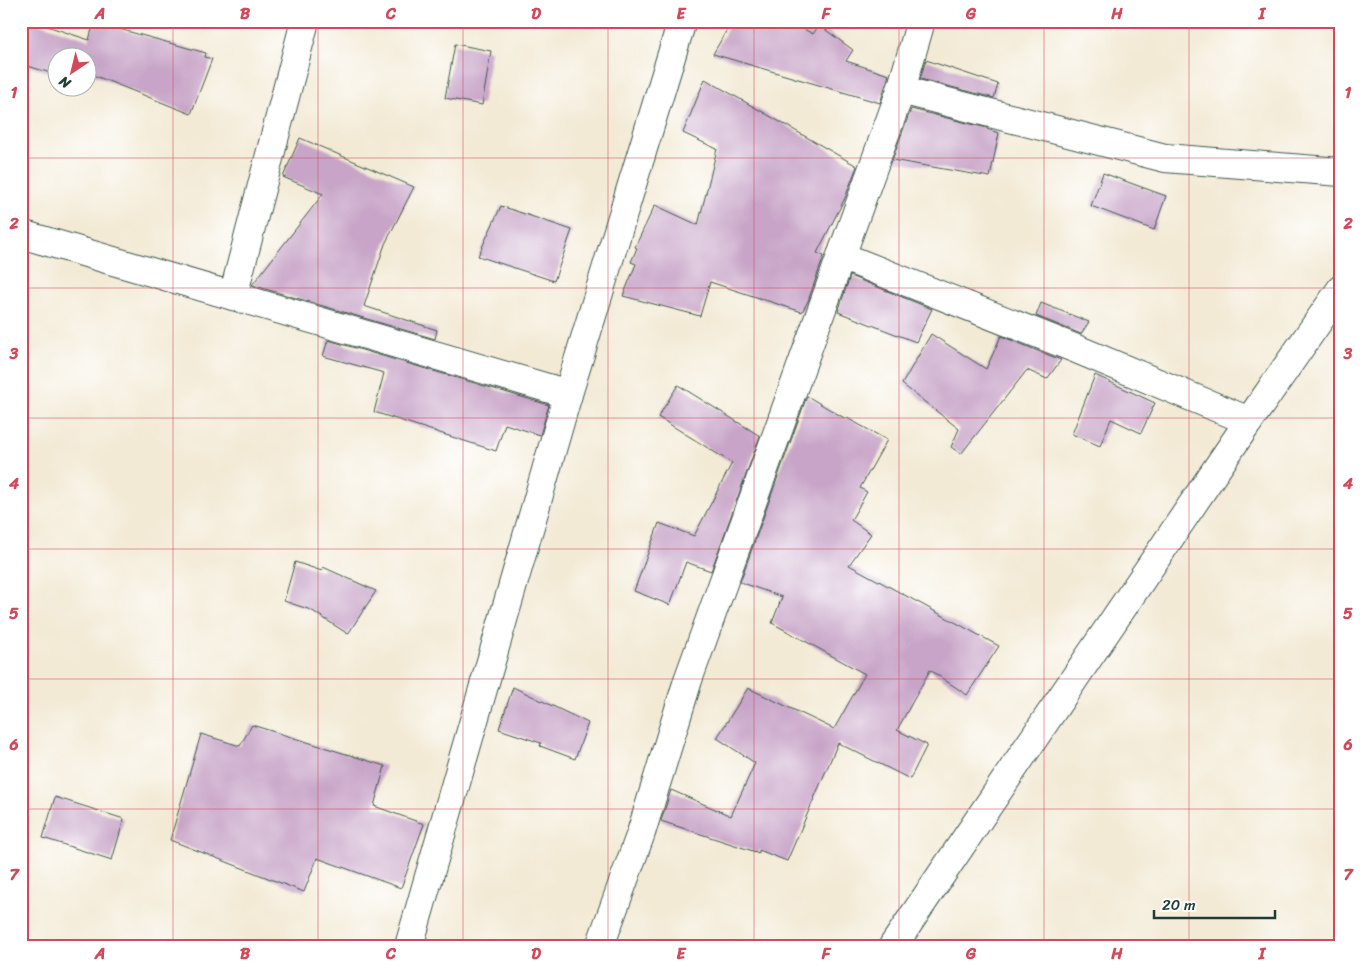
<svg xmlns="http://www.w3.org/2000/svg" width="1362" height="967" font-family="Sriracha,sans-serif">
	<rect width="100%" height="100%" fill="#fff"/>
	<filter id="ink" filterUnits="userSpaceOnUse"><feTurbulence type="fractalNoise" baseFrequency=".02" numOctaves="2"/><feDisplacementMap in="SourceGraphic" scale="10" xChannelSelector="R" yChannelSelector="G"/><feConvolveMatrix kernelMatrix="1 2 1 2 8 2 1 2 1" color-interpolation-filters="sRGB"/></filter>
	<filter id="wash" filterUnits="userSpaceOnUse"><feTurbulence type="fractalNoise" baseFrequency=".0096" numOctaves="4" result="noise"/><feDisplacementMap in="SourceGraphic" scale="20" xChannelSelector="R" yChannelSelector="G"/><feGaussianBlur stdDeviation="1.12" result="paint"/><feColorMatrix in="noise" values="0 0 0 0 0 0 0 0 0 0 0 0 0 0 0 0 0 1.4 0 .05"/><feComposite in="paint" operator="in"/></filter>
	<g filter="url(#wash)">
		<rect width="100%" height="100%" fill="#f3ead5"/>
		<g id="blocks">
			<!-- building -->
			<g fill="#c8a5c8">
				<path d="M21,21H32L89,40L94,22L206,53L205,57L212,59L191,114L88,73V58H58V63L54,74L21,64Z"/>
				<path d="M732,21H789L813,34L819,25L853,50L846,61L889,75L880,103L713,54Z"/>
				<path d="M455,44L491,51L482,105L445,98Z"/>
				<path d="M926,60L998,84L994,98L920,79Z"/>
				<path d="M705,79L857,166L845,198L817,253L824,256L808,301L802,312L710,282L700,316L623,296L636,264L631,262L637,248L635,247L655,205L698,225L717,149L683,133Z"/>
				<path d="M911,109L987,128V129L999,133L990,177L892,160Z"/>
				<path d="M300,138L414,187L385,244L364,306L437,330L435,339L252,285L323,194L283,177Z"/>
				<path d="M1103,173L1166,196L1154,230L1091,206Z"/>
				<path d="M501,206L572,230L554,281L478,256Z"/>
				<path d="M850,276L932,309L916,342L838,312Z"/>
				<path d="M1041,303L1089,322L1081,334L1036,316Z"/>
				<path d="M931,334L986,369L1001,336L1061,360L1047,379L1027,370L961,454L951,447L959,429L902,384Z"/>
				<path d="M328,340L549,405L540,435L505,424L496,451L374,412L384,373L323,356Z"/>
				<path d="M1095,375L1155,403L1141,433L1111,419L1100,446L1072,434Z"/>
				<path d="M678,385L760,436L711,571L686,562L670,605L634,591L659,523L694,536L732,463L658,417Z"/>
				<path d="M807,396L846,419L847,418L887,440L860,488L867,492L851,520L871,534L849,565L999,646L967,695L930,670L897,730L927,745L910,779L838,743L787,861L759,850V853L661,821L671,790L731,816L755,763L717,738L748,688L834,729L865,674L772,623L782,597L740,582Z"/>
				<path d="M295,562L322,571L323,567L376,591L348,634L311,610L284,601Z"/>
				<path d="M513,687L588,723L575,759L540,746L541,743L499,729Z"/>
				<path d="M252,725L385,766L374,806L424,824L401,888L317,858L304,892L170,840L201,734L240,746Z"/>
				<path d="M55,797L124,819L112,860L43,838Z"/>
			</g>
		</g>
	</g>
	<g filter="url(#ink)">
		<use href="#blocks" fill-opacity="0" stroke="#3f574c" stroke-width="1"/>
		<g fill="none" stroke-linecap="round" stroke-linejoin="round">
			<!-- street casing -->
			<g stroke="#3f574c" stroke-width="30">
				<g id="street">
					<path d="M901,90L1165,158L1341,172"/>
					<path d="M21,234L568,394"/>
					<path d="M841,256L1074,348L1249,421"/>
					<path d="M233,296L305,21"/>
					<path d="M409,946L568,394L682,21"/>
					<path d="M600,946L641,833L688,680L901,90L921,21"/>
					<path d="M893,946L1249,421L1341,289"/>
				</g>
			</g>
			<!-- street -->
			<use href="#street" stroke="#fff" stroke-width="28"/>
		</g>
	</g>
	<!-- grid -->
	<path fill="none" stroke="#d1495b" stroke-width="1" stroke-opacity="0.55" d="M173,21V946M318,21V946M463,21V946M608,21V946M754,21V946M899,21V946M1044,21V946M1189,21V946M21,158H1341M21,288H1341M21,418H1341M21,549H1341M21,679H1341M21,809H1341"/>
	<!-- margin -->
	<rect width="1362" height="967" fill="none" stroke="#fff" stroke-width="55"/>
	<!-- north arrow -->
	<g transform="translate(72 72) rotate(215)"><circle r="24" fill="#ffffff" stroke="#a5b1ae"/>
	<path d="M0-4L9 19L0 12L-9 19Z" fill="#d1495b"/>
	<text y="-8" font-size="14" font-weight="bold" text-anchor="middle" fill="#1f3d34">N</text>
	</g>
	<!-- scale -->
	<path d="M1154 910v8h121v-8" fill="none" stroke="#1f3d34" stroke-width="2.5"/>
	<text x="1162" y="910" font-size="15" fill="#1f3d34" stroke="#ffffff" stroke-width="4" paint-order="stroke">20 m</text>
	<rect x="28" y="28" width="1306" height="912" fill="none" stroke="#d1495b" stroke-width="2"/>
	<g font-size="16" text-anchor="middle" font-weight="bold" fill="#d1495b">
		<text x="100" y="19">A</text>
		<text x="245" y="19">B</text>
		<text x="391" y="19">C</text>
		<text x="536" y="19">D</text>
		<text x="681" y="19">E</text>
		<text x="826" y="19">F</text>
		<text x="971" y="19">G</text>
		<text x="1117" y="19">H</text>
		<text x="1262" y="19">I</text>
		<text x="14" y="98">1</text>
		<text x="1348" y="98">1</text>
		<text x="14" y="229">2</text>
		<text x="1348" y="229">2</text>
		<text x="14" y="359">3</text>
		<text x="1348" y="359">3</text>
		<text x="14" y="489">4</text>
		<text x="1348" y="489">4</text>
		<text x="14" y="619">5</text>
		<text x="1348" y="619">5</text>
		<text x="14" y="750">6</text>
		<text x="1348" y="750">6</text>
		<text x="14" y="880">7</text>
		<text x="1348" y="880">7</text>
		<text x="100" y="959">A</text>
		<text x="245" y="959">B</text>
		<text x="391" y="959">C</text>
		<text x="536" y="959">D</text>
		<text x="681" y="959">E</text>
		<text x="826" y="959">F</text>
		<text x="971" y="959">G</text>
		<text x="1117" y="959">H</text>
		<text x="1262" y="959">I</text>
	</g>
</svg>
